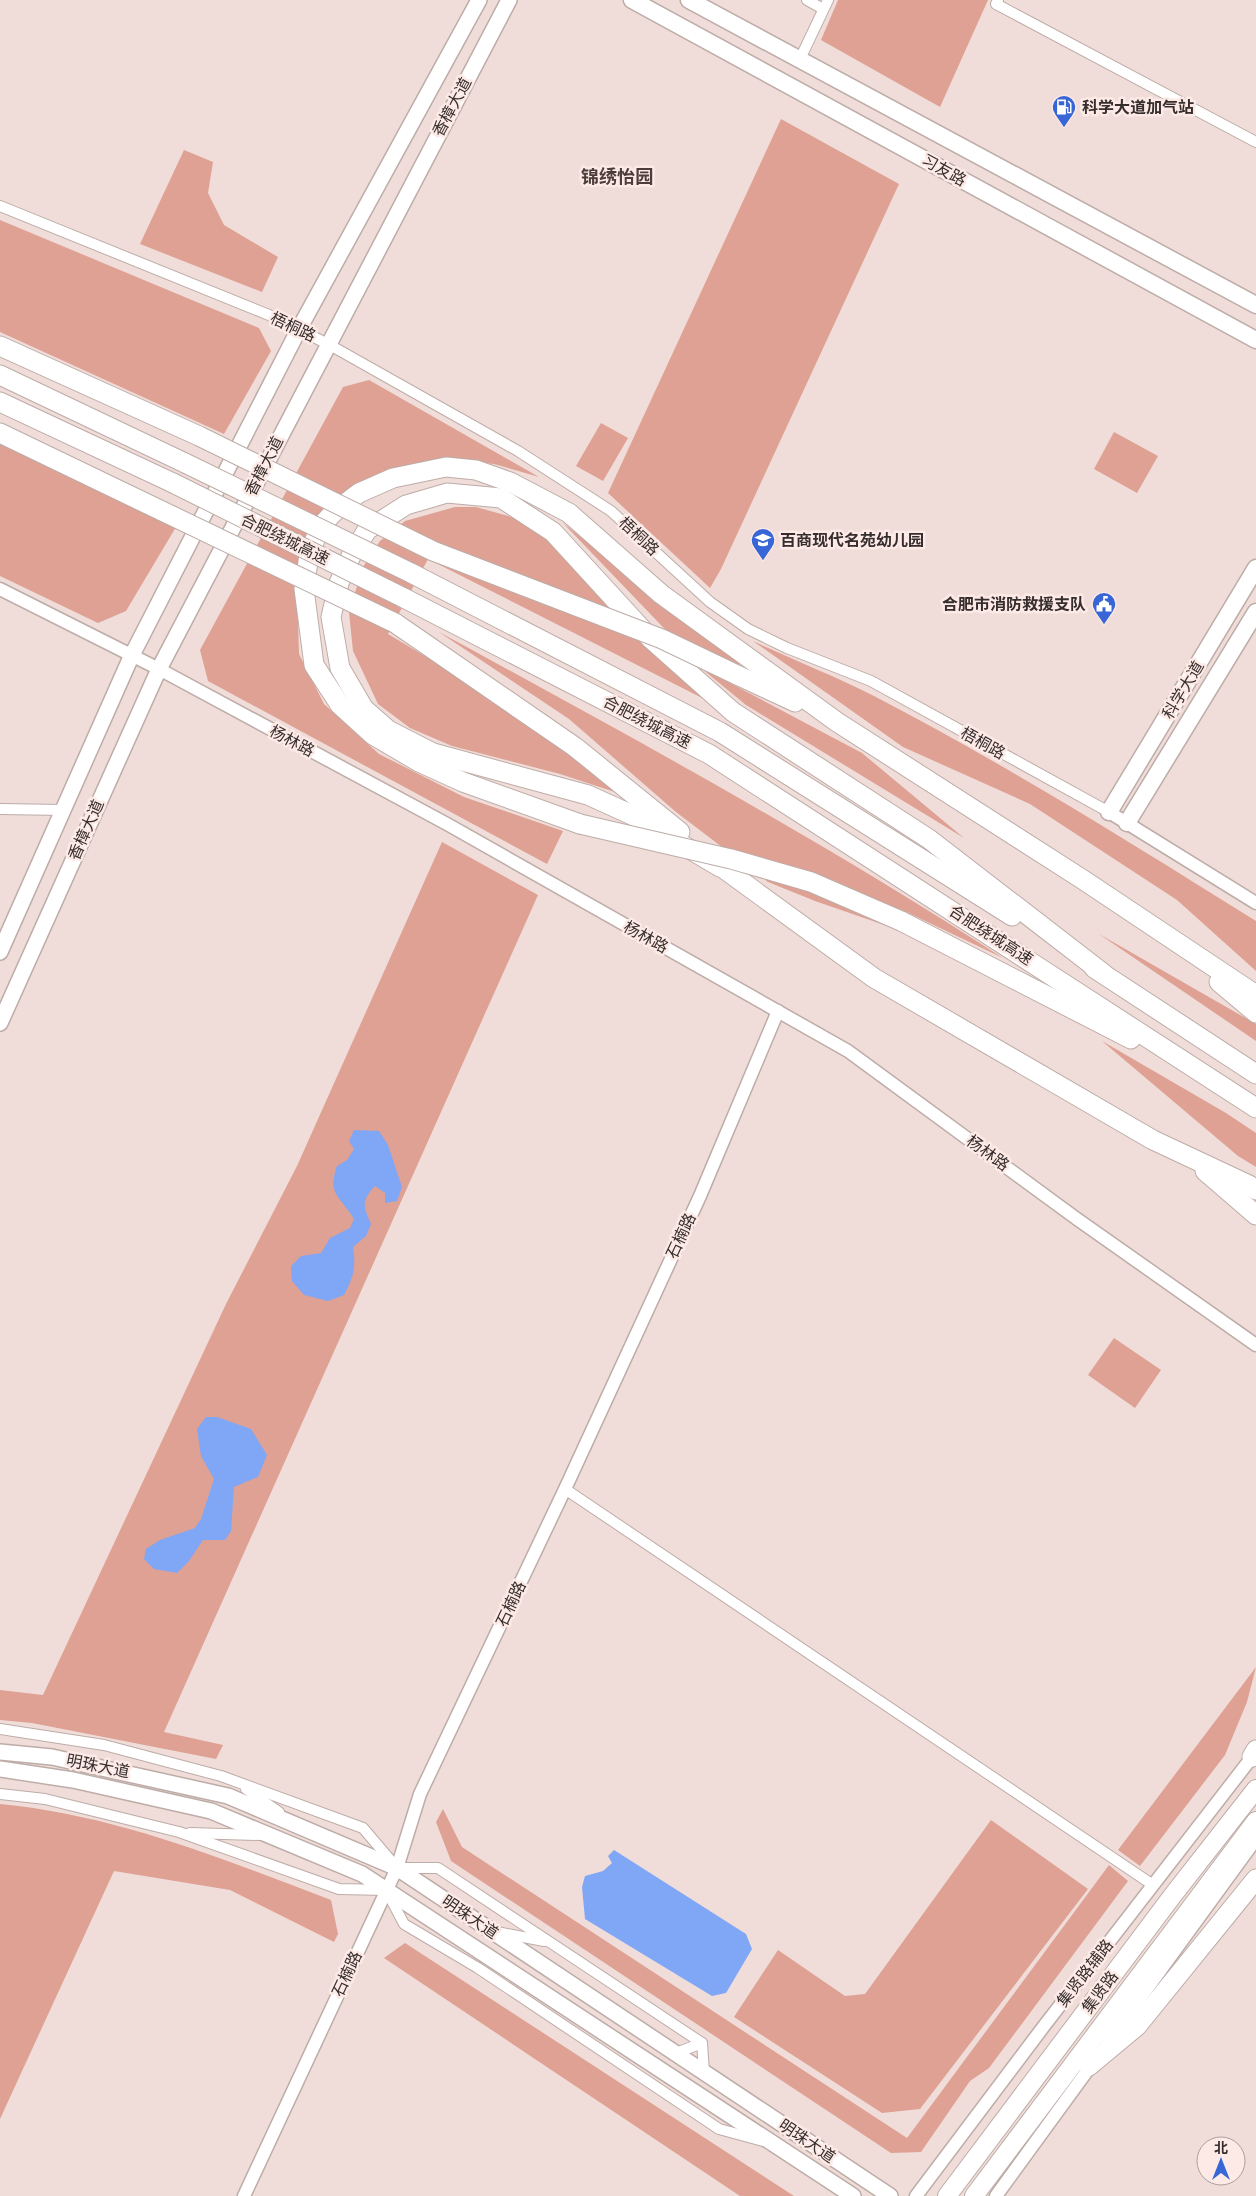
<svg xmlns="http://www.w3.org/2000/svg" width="1256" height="2196" font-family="Karla,'Noto Sans SC',sans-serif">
	<rect width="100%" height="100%" fill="#f0ddd9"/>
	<!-- green -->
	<g fill="#dea193">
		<path d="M838,0H988L940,107L821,40Z"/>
		<path d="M781,119L899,184L721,569L710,588L608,493Z"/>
		<path d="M184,150L213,162L208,193L224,225L278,257L262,292L140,244Z"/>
		<path d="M0,220L259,328L271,351L224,434L0,332Z"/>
		<path d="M369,380L539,477L494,464L440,459L384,474L334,498L297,592L299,654L324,704L379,754L464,797L563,831L547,864L208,681L200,650L343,387Z"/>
		<path d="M601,423L628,438L603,481L576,466Z"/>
		<path d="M1114,432L1158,456L1137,493L1094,469Z"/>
		<path d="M0,442L176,527L126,611L98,623L0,576Z"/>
		<path d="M455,507H476L515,518L556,545L708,701L428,559L388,634L507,705L624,795L560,774L452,746L410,728L378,704L353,651L349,612L363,567L380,541L405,521Z"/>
		<path d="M563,523L740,661L730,683L862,753L964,838L746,705L707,673Z"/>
		<path d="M439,632C630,736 821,840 1003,958L900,909L893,928L815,901L768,882L676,812L569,719Z"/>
		<path d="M753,641C793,660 835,676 874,696C1005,764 1131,843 1256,921V971L1177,900L1030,804L903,747Z"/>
		<path d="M442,842L538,895L164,1732L223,1745L216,1759L32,1723L0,1720V1690L43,1695L226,1304L297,1166Z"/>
		<path d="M1099,934L1256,1024V1041Z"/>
		<path d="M1102,1041L1226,1113L1256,1133V1167L1238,1156Z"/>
		<path d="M1114,1338L1161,1370L1135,1408L1088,1375Z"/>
		<path d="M1256,1667L1247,1702L1225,1755L1140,1866L1118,1850Z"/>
		<path d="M0,1804C116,1815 223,1859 331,1900L338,1934L334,1942L230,1890L114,1871L0,2119Z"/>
		<path d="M443,1809L462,1847L907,2138L1109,1865L1128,1881L989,2068L970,2081L921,2152L891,2153L451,1861L436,1822Z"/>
		<path d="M991,1820L1088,1889L920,2109L882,2113L734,2017L778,1950L845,1996L865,1994Z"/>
		<path d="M405,1943L794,2196H740L384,1958Z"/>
	</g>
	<!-- water -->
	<g fill="#80a6f6">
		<path d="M354,1130L379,1131L388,1145L402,1187L397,1201L385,1203V1193L375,1186C361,1201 363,1206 371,1224L366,1236L353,1247C356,1266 354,1277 344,1295L328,1301L304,1295L292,1281L291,1266L301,1256L321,1253L330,1238L350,1228L354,1219C340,1196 327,1195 337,1166L347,1160L354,1149L349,1141Z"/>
		<path d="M206,1417H217L251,1429L267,1455L258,1477L234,1487L231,1531L225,1540H203L189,1561L177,1573L154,1569L144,1559L146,1549L160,1540L195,1528L201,1519L214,1479L201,1456L197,1429Z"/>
		<path d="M614,1850L746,1934L752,1949L726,1993L712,1996L585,1919L582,1887L585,1876L603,1871L612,1863L608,1856Z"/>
	</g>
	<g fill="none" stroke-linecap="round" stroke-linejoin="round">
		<!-- minor casing -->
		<g stroke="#bdaca7" stroke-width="12">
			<g id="minor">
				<path d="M807,0L823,9"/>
				<path d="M998,0L996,4L1256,142"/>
				<path d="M800,59L828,0"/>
				<path d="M0,206L269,315L328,344L518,451L611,511L710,602L748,629L787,648L871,681L1109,812"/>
				<path d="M0,809L64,810"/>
				<path d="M565,1489L1153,1885"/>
				<path d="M0,1729L104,1745L221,1776L363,1828L397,1868H438L702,2043L704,2072"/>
				<path d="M246,1789L279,1812"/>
				<path d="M0,1794L45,1799L179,1832L339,1889L386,1890L404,1924L478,1968L719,2129L763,2141"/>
				<path d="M190,1833L260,1835"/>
				<path d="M497,1932L544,1941"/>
				<path d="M676,2053L702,2043"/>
			</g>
		</g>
		<!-- tertiary casing -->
		<g stroke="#bdaca7" stroke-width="15">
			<g id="tertiary">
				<path d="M0,589L159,669L447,824L848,1051L1077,1219L1256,1345"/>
				<path d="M1109,812L1256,903"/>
				<path d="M244,2196L397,1868L420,1794L565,1489L700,1196L778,1011"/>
				<path d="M916,2196L1044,2026L1256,1752"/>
				<path d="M996,2196L1251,1846L1256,1836"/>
			</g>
		</g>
		<!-- secondary casing -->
		<g stroke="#bdaca7" stroke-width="18">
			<g id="secondary">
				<path d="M0,952L131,657L299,329L479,0"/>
				<path d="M0,1023L159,669L509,0"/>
				<path d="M0,1752L52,1757L228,1796L397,1868L890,2196"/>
				<path d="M0,1769L73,1780L211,1811L362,1874L853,2196"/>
			</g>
		</g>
		<!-- primary casing -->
		<g stroke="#bdaca7" stroke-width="19">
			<g id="primary">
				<path d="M632,0L1256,340"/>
				<path d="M689,0L1256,305"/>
				<path d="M1109,812L1256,568"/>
				<path d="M1127,823L1256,612"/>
			</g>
		</g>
		<!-- trunk casing -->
		<g stroke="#bdaca7" stroke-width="20">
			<g id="trunk">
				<path d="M947,2196L1173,1895L1256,1789"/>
				<path d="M974,2196L1256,1821"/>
			</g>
		</g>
		<!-- motorway casing -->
		<g stroke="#bdaca7" stroke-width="21">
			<g id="motorway">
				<path d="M0,346L199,436"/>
				<path d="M0,375L185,463"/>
				<path d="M0,402L173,483"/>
				<path d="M0,433L162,511"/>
				<path d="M411,573L720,732L1012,916"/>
				<path d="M404,598L709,754L1256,1108"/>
				<path d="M395,623L575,747L680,832"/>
				<path d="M737,675L795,702"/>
				<path d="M580,824L463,782L419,762L373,735L340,705L314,665L304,589L309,555L320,527L334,512L359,493L393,478L446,467L476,470L510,482L569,513L661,594L837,722L1082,879L1256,995"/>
				<path d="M712,860L874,978L1153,1140L1249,1185L1256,1190"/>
				<path d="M720,867L632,815L588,795L433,753L388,730L364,709L340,668L331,617L339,583L351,556L367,530L406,505L447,493L501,498L553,532L651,639L733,712L929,839L1104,974"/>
				<path d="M901,921L1131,1039"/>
				<path d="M1094,968L1256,1074"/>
				<path d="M1219,982L1256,1013"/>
				<path d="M1205,1171L1256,1215"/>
				<path d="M1252,1757L1256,1750"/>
				<path d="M1089,2066L1137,2026L1256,1879"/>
			</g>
		</g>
		<!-- minor -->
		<use href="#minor" stroke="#fff" stroke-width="10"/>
		<!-- tertiary -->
		<use href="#tertiary" stroke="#fff" stroke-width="12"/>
		<!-- secondary -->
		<use href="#secondary" stroke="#fff" stroke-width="15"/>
		<!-- primary -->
		<use href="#primary" stroke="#fff" stroke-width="16"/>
		<!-- trunk -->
		<use href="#trunk" stroke="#fff" stroke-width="18"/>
		<!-- motorway -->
		<use href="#motorway" stroke="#fff" stroke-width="19"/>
		<!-- motorway-bridge casing -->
		<g stroke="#bdaca7" stroke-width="21" stroke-linecap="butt">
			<g id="motorway-bridge">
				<path d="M199,436L433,551L662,639L737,675"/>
				<path d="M185,463L411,573"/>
				<path d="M173,483L404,598"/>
				<path d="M162,511L395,623"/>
				<path d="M580,824L731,859L811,882L901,921"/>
			</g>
		</g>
		<!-- motorway-bridge -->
		<use href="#motorway-bridge" stroke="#fff" stroke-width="19"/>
	</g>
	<!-- icons -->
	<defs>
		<g id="fuel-pin" transform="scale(1.25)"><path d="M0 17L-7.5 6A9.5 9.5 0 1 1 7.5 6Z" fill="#3866d6" stroke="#fdeae6"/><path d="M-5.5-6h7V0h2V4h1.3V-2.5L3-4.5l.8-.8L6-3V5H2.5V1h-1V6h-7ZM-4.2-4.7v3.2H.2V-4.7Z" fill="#fff"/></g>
		<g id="school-pin" transform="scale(1.25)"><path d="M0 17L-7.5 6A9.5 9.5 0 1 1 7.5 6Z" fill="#3866d6" stroke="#fdeae6"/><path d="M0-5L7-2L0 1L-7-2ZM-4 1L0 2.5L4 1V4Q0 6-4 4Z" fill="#fff"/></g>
		<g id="civic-pin" transform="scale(1.25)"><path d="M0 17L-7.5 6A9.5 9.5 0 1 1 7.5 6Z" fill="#3866d6" stroke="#fdeae6"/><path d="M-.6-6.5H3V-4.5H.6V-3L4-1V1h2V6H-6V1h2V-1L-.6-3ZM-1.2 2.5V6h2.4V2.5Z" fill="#fff"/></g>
	</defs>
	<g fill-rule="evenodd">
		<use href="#fuel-pin" x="1064" y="107"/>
		<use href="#school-pin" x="763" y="540"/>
		<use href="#civic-pin" x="1104" y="604"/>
	</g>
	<g text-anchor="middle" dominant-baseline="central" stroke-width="5" stroke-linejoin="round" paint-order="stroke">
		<!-- street labels -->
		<g font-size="16" fill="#352e2c" stroke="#fdeae6">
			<text transform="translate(452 107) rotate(-62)">香樟大道</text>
			<text transform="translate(944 170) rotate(29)">习友路</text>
			<text transform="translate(293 327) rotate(25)">梧桐路</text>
			<text transform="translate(264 466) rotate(-63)">香樟大道</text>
			<text transform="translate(639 536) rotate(43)">梧桐路</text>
			<text transform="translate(285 539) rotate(26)">合肥绕城高速</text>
			<text transform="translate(1183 690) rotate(-59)">科学大道</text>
			<text transform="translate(647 722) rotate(27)">合肥绕城高速</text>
			<text transform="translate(292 741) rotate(28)">杨林路</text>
			<text transform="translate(983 743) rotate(29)">梧桐路</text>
			<text transform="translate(86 830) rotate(-66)">香樟大道</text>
			<text transform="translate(991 935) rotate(33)">合肥绕城高速</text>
			<text transform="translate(646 937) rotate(29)">杨林路</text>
			<text transform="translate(988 1153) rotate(36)">杨林路</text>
			<text transform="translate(681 1236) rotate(-65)">石楠路</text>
			<text transform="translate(511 1604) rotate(-65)">石楠路</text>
			<text transform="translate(98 1766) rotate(11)">明珠大道</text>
			<text transform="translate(470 1917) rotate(34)">明珠大道</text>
			<text transform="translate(1085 1973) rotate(-52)">集贤路辅路</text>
			<text transform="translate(347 1974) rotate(-65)">石楠路</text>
			<text transform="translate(1100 1992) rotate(-53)">集贤路</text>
			<text transform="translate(807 2141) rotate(34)">明珠大道</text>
		</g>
		<!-- poi labels -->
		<g font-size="16" font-weight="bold" fill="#352e2c" stroke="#fdeae6" text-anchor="start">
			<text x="1082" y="107">科学大道加气站</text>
			<text x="780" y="540">百商现代名苑幼儿园</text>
			<text x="1086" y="604" text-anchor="end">合肥市消防救援支队</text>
		</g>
		<!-- neighbourhood labels -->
		<g font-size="18" font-weight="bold" fill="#4b3d39" stroke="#fdeae6">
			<text x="617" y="177">锦绣怡园</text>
		</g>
	</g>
	<!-- north arrow -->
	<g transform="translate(1221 2161)"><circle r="24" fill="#fdeae6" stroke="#ad9f9c"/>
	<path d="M0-4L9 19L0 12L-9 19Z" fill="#3866d6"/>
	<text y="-8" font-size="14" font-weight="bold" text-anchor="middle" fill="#352e2c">北</text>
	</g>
</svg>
